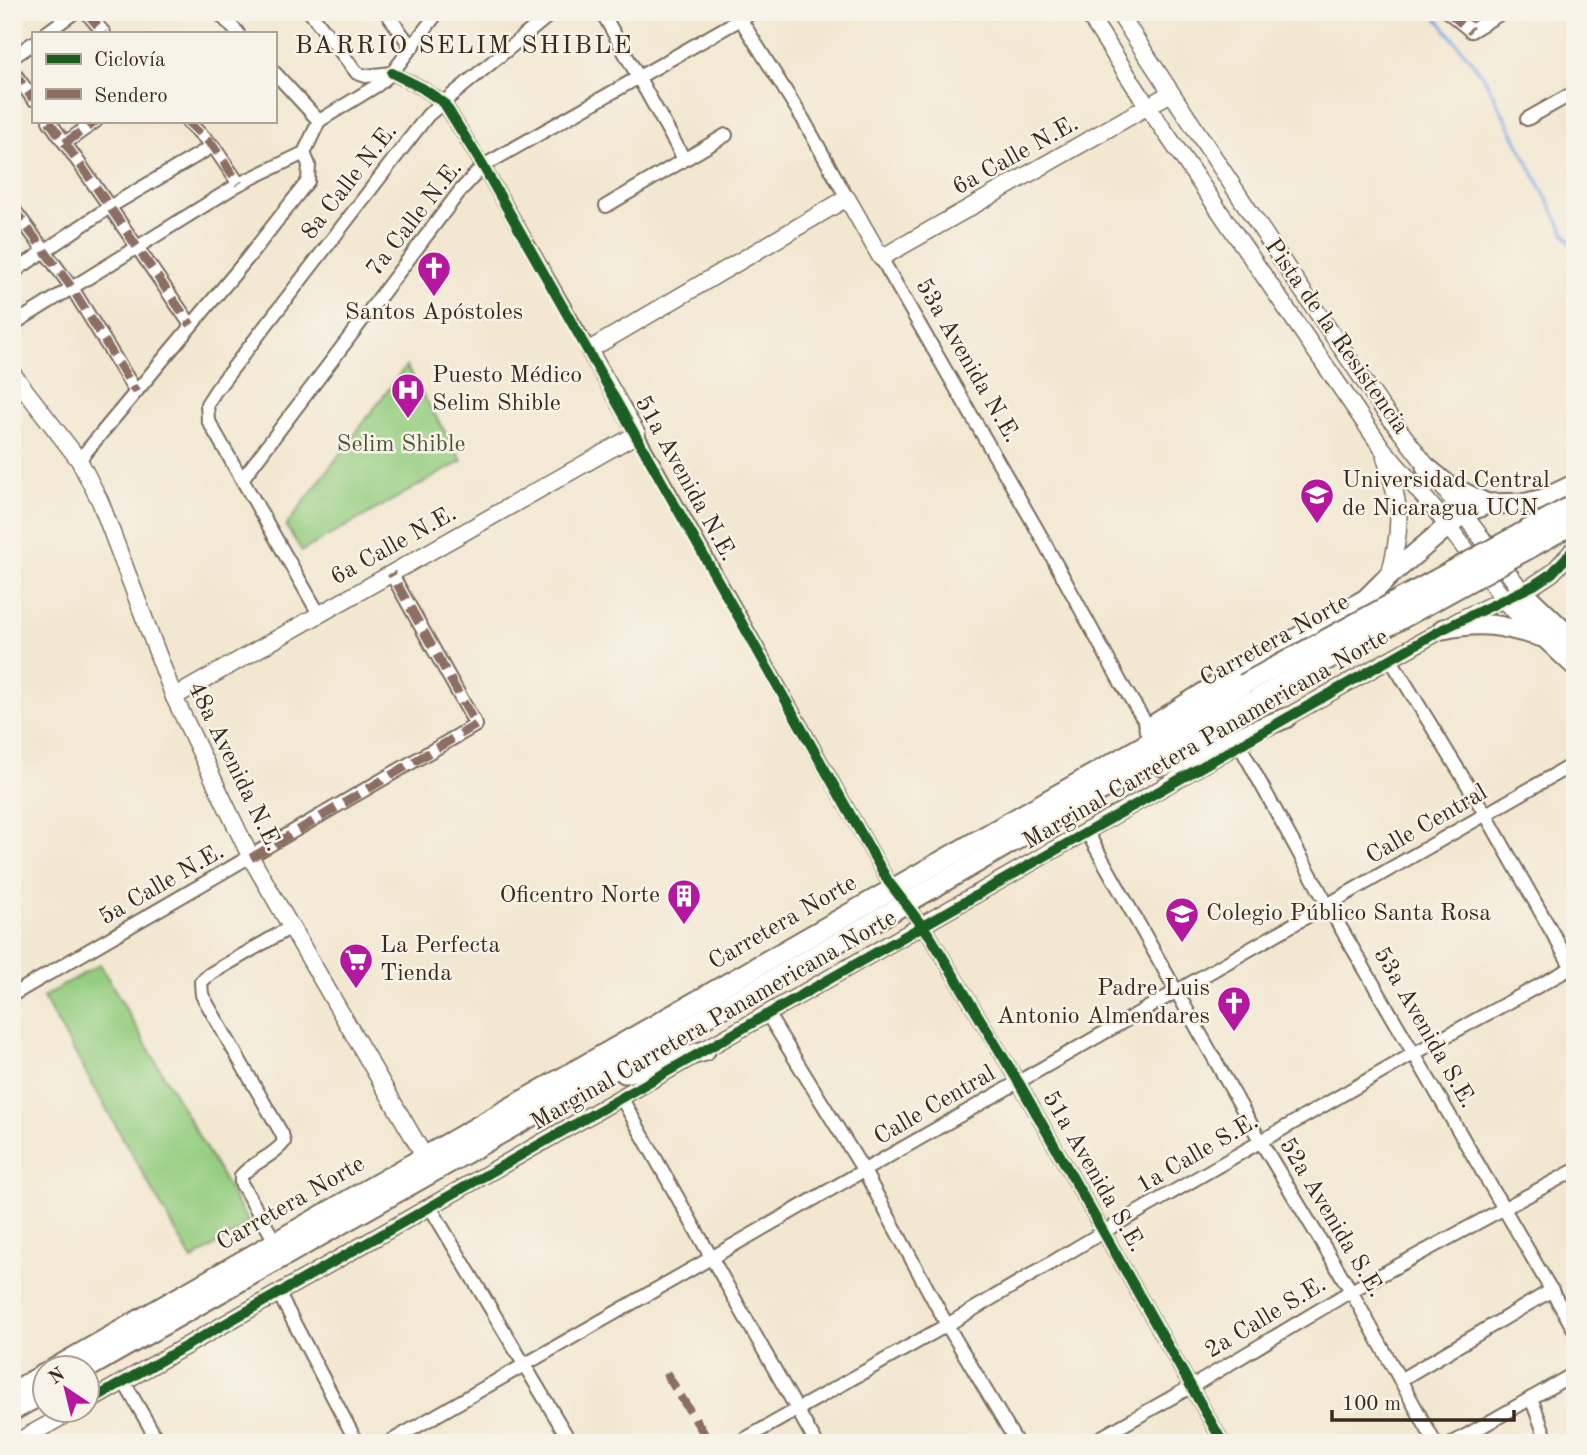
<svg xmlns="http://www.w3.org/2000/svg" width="1587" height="1455" font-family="'Old Standard TT',serif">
	<rect width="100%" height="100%" fill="#f7f3e8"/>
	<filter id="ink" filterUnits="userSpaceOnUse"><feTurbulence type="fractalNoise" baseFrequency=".0143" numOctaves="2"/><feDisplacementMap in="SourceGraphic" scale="14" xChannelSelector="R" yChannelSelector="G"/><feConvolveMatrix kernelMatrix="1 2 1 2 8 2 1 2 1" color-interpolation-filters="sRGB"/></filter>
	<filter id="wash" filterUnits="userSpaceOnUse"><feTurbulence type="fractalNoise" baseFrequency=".00686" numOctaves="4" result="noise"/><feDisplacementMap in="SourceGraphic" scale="28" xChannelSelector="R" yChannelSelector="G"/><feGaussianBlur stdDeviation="1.57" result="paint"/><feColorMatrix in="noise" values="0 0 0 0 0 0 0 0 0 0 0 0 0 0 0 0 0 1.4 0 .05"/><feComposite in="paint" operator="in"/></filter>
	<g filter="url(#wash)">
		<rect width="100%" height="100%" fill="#f2e7d0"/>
		<!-- green -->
		<g fill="#94cd80" stroke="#687c4f" stroke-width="2">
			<path d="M406,366L462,461L302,551L286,526Z"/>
			<path d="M100,964L249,1224L192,1260L43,997Z"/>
		</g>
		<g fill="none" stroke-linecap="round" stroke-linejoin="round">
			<!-- stream -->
			<path stroke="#78aae4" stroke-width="3.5" d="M1432,12L1484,77L1565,234L1575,249"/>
		</g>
	</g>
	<g filter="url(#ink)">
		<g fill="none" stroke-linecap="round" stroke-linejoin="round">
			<!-- minor casing -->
			<g stroke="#7b6c5c" stroke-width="16">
				<g id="minor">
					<path d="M86,12L104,33"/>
					<path d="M218,12L238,33"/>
					<path d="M310,12L357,73L366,76L392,73"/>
					<path d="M386,12L412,48"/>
					<path d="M602,12L684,159"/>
					<path d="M1448,12L1471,31L1503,12"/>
					<path d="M741,20L803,119L847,198"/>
					<path d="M46,33L75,12"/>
					<path d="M12,58L33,43"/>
					<path d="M12,70L33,99"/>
					<path d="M275,73L319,121"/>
					<path d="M392,73L422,88L444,103L483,166L589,350"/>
					<path d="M1527,119L1575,92"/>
					<path d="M49,121C98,188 143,257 191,325"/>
					<path d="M187,121L213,146L239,184"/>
					<path d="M65,143L96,121"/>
					<path d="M606,206L726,135"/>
					<path d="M12,207L72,288L136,392"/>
					<path d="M881,258L1038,531L1121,683L1149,728"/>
					<path d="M12,273L111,206L213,146"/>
					<path d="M12,325L239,184L304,153L319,121L376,86L392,73L438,12"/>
					<path d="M637,434L888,881L930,936L1019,1083L1223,1443"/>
					<path d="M79,460L247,259L308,181L309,165L304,153"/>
					<path d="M243,478L460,191L483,166L753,12"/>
					<path d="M319,614L208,420L207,404L216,390L428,115L553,12"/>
					<path d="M1391,660L1486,815L1575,973"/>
					<path d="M1239,744L1328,906L1575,1331"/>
					<path d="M1087,832L1261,1142L1351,1291L1435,1443"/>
					<path d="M12,995L476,725L391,573"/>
					<path d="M768,1015L864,1171L947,1325L1017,1443"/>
					<path d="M622,1099L816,1443"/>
					<path d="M430,1207L571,1443"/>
					<path d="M275,1241L241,1183V1176C253,1162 273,1157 284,1142L282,1134L202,995L201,982L210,974L291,927"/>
					<path d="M279,1294L357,1443"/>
					<path d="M1400,1380L1552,1290"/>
					<path d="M124,1382L159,1443"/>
					<path d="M1531,1398L1548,1443"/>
					<path d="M388,1443L1575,763"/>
					<path d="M738,1443L947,1325L1103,1232L1415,1053L1575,966"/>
					<path d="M1091,1443L1201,1381L1351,1291L1575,1170"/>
					<path d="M1453,1443L1575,1373"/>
				</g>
			</g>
			<!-- tertiary casing -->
			<g stroke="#7b6c5c" stroke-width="19">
				<g id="tertiary">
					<path d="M1087,12L1148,107L1382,448L1440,516L1504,599"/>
					<path d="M1118,12L1287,268L1381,406L1522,591"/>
					<path d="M12,373L79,460L100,501L174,697L251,858L430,1166"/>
					<path d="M1385,457C1401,506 1403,526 1389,576"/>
					<path d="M174,697L637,434L589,350L847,198L881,258L1171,93"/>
					<path d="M1278,722L1465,617L1534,585L1552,573L1575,548"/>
					<path d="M88,1402L1246,740"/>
					<path d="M15,1443L74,1410"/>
				</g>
			</g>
			<!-- primary casing -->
			<g stroke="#7b6c5c" stroke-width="23">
				<g id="primary">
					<path d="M1522,591L1575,642"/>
					<path d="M1504,599L1575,666"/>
					<path d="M1443,629C1485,620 1503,626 1543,637"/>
				</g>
			</g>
			<!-- trunk casing -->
			<g stroke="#7b6c5c" stroke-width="23">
				<g id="trunk">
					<path d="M1426,467L1449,486L1487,504"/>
					<path d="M1149,728L1230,676L1366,599L1389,576L1462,514L1487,504L1527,503L1544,499L1575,484"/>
					<path d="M1163,766L1286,718"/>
					<path d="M625,1073L705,1051"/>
					<path d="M55,1368L1169,731L1244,684"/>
					<path d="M88,1368C477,1145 870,929 1256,699"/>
					<path d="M12,1392L46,1373"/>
					<path d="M12,1411L46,1392"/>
				</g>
			</g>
			<!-- minor -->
			<use href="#minor" stroke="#fff" stroke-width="12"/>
			<!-- tertiary -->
			<use href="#tertiary" stroke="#fff" stroke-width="16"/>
			<!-- primary -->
			<use href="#primary" stroke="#fff" stroke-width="19"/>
			<!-- trunk -->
			<use href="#trunk" stroke="#fff" stroke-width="19"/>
			<!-- trunk-bridge casing -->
			<g stroke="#7b6c5c" stroke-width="23" stroke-linecap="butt">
				<g id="trunk-bridge">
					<path d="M1244,684L1575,504"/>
					<path d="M1256,699L1575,523"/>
				</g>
			</g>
			<!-- trunk-bridge -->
			<use href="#trunk-bridge" stroke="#fff" stroke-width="19"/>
			<!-- quiet -->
			<g stroke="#8d6e63" stroke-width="9" stroke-dasharray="18 9" stroke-linecap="butt">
				<path d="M86,12L104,33"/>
				<path d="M1448,12L1471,31"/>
				<path d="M12,70L33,99"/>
				<path d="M49,121C98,188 143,257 191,325"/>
				<path d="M187,121L213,146L239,184"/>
				<path d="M65,143L96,121"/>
				<path d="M12,207L72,288L136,392"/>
				<path d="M251,858L476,725L391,573"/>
				<path d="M666,1373L710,1443"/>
			</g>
			<!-- cycleway casing -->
			<g stroke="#f7f3e8" stroke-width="15">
				<g id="cycleway">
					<path d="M392,73L422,88L444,103L483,166L888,881L930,936L1019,1083L1223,1443"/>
					<path d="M88,1402L1443,629L1534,585L1552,573L1575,548"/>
				</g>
			</g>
			<!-- cycleway -->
			<use href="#cycleway" stroke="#1b5e20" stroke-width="10"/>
		</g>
	</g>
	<!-- icons -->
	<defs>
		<g id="church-pin" transform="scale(1.75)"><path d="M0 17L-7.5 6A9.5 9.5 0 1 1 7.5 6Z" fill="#b5179e" stroke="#f7f3e8"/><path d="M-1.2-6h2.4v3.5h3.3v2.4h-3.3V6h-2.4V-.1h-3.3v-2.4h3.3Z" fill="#fff"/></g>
		<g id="hospital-pin" transform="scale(1.75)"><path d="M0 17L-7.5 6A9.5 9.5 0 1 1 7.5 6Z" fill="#b5179e" stroke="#f7f3e8"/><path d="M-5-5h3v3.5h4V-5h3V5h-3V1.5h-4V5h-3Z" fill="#fff"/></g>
		<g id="university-pin" transform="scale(1.75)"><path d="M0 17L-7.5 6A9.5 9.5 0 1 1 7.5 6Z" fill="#b5179e" stroke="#f7f3e8"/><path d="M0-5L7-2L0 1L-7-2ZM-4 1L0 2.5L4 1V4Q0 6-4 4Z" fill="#fff"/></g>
		<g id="building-pin" transform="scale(1.75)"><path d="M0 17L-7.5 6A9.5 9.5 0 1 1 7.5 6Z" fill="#b5179e" stroke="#f7f3e8"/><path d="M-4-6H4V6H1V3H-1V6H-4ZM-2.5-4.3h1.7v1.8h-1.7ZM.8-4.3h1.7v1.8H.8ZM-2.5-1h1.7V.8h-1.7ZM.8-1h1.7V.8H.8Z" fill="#fff"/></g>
		<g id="school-pin" transform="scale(1.75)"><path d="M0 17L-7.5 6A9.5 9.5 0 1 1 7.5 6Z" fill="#b5179e" stroke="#f7f3e8"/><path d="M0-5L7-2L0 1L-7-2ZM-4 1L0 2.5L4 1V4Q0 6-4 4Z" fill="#fff"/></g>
		<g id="supermarket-pin" transform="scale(1.75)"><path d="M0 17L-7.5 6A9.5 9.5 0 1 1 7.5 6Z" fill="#b5179e" stroke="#f7f3e8"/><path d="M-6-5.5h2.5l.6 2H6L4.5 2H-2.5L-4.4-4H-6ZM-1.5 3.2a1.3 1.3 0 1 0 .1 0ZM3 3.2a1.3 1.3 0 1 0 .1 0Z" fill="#fff"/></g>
	</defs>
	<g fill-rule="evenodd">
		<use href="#church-pin" x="434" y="268"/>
		<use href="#hospital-pin" x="408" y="390"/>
		<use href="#university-pin" x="1317" y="495"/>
		<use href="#building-pin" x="684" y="896"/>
		<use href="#school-pin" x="1182" y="914"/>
		<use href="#supermarket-pin" x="356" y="960"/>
		<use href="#church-pin" x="1234" y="1003"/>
	</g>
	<g text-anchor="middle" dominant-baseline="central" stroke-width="5" stroke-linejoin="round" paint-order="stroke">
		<!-- street labels -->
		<g font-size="24" fill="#3b2a1e" stroke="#f7f3e8">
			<text transform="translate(1016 156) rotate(-29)">6a Calle N.E.</text>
			<text transform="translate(350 182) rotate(-52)">8a Calle N.E.</text>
			<text transform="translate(415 219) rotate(-52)">7a Calle N.E.</text>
			<text transform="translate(1336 337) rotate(55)">Pista de la Resistencia</text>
			<text transform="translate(967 361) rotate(60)">53a Avenida N.E.</text>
			<text transform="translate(685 479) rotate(61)">51a Avenida N.E.</text>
			<text transform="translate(394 546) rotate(-29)">6a Calle N.E.</text>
			<text transform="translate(1275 641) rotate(-29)">Carretera Norte</text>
			<text transform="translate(1206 740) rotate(-30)">Marginal Carretera Panamericana Norte</text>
			<text transform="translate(234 767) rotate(64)">48a Avenida N.E.</text>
			<text transform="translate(1427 825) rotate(-30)">Calle Central</text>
			<text transform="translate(162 885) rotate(-30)">5a Calle N.E.</text>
			<text transform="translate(783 923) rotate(-30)">Carretera Norte</text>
			<text transform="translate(714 1021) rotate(-30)">Marginal Carretera Panamericana Norte</text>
			<text transform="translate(1424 1028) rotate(60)">53a Avenida S.E.</text>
			<text transform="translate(935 1106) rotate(-30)">Calle Central</text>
			<text transform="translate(1198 1154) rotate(-30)">1a Calle S.E.</text>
			<text transform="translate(1093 1172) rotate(60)">51a Avenida S.E.</text>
			<text transform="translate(291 1204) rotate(-30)">Carretera Norte</text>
			<text transform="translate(1331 1218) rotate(59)">52a Avenida S.E.</text>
			<text transform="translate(1266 1318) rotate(-31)">2a Calle S.E.</text>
		</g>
		<!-- poi labels -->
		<g font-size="24" fill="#3b2a1e" stroke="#f7f3e8" text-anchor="start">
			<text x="434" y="313" text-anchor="middle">Santos Apóstoles</text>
			<text x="432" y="376">Puesto Médico<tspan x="432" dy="28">Selim Shible</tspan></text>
			<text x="1342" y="481">Universidad Central<tspan x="1342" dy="28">de Nicaragua UCN</tspan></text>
			<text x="660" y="896" text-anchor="end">Oficentro Norte</text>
			<text x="1206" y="914">Colegio Público Santa Rosa</text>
			<text x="380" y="946">La Perfecta<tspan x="380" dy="28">Tienda</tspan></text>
			<text x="1210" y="989" text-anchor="end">Padre Luis<tspan x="1210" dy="28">Antonio Almendares</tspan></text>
		</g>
		<!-- park labels -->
		<g font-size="24" fill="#515336" stroke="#f7f3e8">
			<text x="401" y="445">Selim Shible</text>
		</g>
		<!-- neighbourhood labels -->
		<g font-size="26" letter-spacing="2" fill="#3b2a1e" stroke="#f7f3e8">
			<text x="464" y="46">BARRIO SELIM SHIBLE</text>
		</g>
	</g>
	<!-- margin -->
	<rect width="1587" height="1455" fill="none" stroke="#f7f3e8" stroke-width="42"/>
	<!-- legend -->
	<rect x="32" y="32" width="245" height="91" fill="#f7f3e8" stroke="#aca397" stroke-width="2"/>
	<rect x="46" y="54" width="35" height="10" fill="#1b5e20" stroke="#aca397" stroke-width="2"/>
	<text x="94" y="66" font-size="21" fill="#3b2a1e">Ciclovía</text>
	<rect x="46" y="89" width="35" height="10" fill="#8d6e63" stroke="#aca397" stroke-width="2"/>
	<text x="94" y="102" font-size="21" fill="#3b2a1e">Sendero</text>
	<!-- north arrow -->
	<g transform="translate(66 1389) rotate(325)"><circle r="33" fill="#f7f3e8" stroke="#aca397" stroke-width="2"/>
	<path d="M0-5L12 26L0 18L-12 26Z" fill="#b5179e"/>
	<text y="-10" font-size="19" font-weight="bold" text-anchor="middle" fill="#3b2a1e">N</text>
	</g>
	<!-- scale -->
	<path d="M1332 1410v10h182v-10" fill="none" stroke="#3b2a1e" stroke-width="3.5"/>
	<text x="1342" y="1410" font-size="21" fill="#3b2a1e" stroke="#f7f3e8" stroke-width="5" paint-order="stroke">100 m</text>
</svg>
